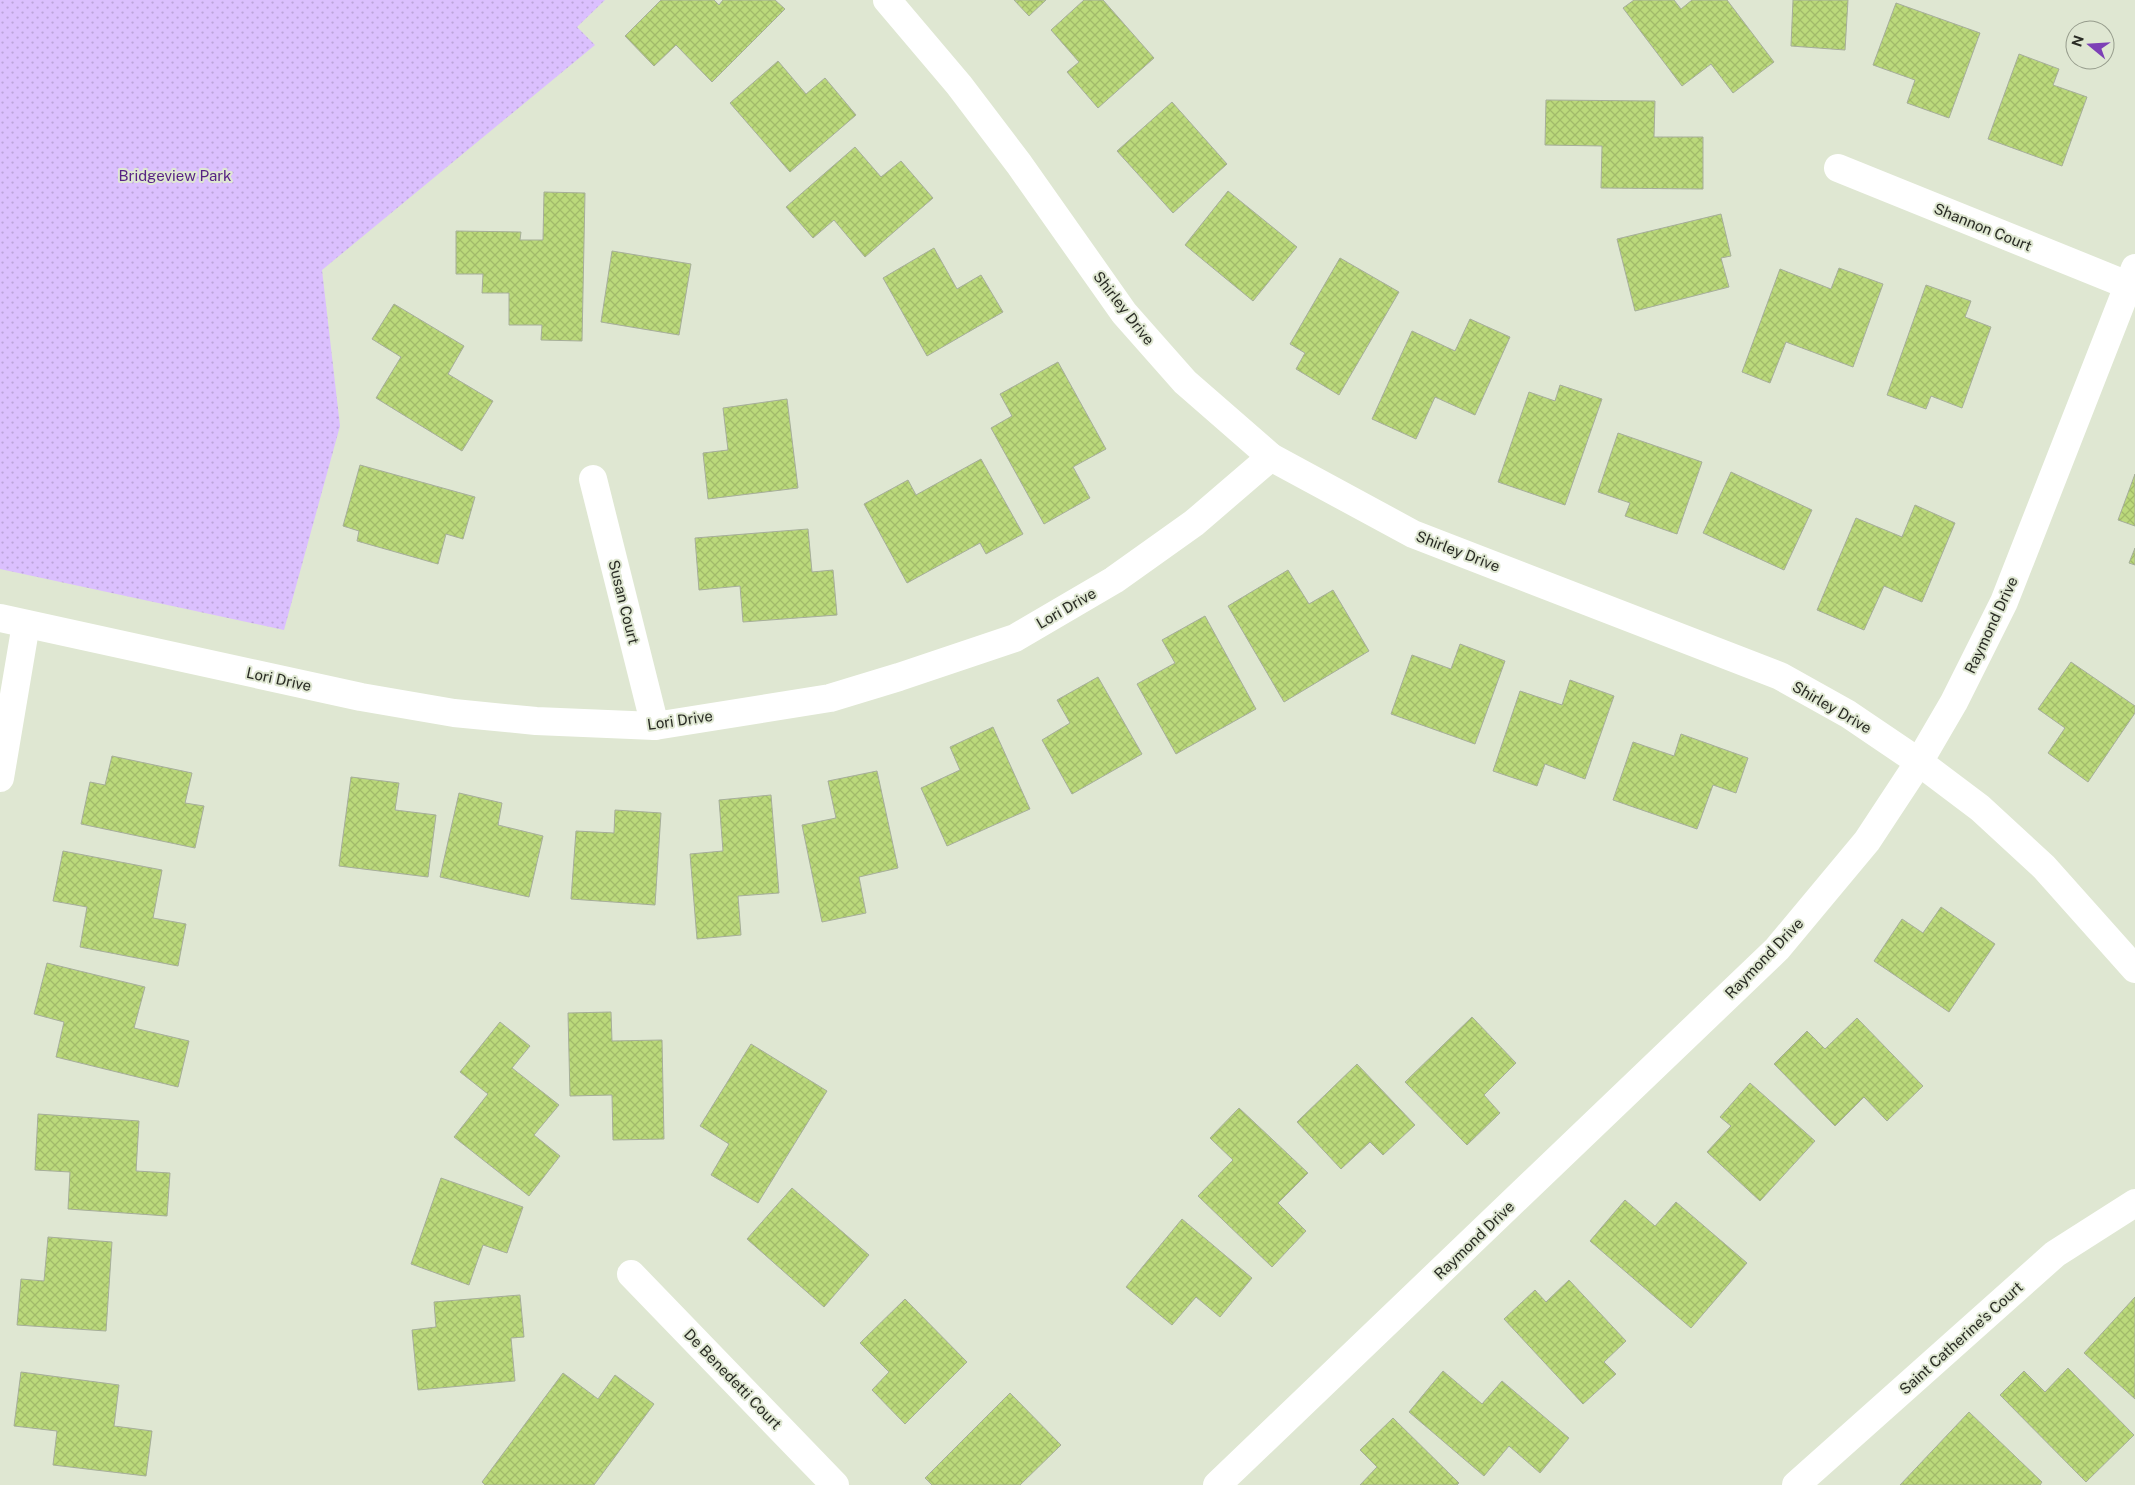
<svg xmlns="http://www.w3.org/2000/svg" width="2135" height="1485" font-family="'Public Sans',sans-serif">
	<defs>
		<pattern id="park-dots" width="8" height="8" patternUnits="userSpaceOnUse" patternTransform="scale(1.25)"><rect width="8" height="8" fill="#dbc0fe"/><path d="M2 2h.1M6 6h.1" fill="none" stroke="#bca5da" stroke-width="1.8" stroke-linecap="round"/></pattern>
		<pattern id="building-cross-hatch" width="8" height="8" patternUnits="userSpaceOnUse" patternTransform="scale(1.25)"><rect width="8" height="8" fill="#bbd97b"/><path d="M0 0l8 8M0 8l8-8" fill="none" stroke="#a1ba6a"/></pattern>
	</defs>
	<rect width="100%" height="100%" fill="#dfe7d2"/>
	<!-- park -->
	<path fill="url(#park-dots)" d="M0,0H605L577,27L595,45L322,270L340,426L284,630L0,569Z"/>
	<!-- building -->
	<g fill="url(#building-cross-hatch)" stroke="#a6ae9a">
		<path d="M661,0H714L719,5L723,0H775L785,9L712,82L676,45L654,66L625,36Z"/>
		<path d="M1014,0H1046L1029,16Z"/>
		<path d="M1084,0H1103L1154,58L1098,108L1067,72L1079,62L1051,30Z"/>
		<path d="M1634,0H1674L1681,9L1692,0H1727L1774,62L1733,93L1711,64L1682,86L1623,8Z"/>
		<path d="M1793,0H1848L1845,50L1791,46Z"/>
		<path d="M1896,3L1980,33L1949,118L1907,103L1915,80L1873,65Z"/>
		<path d="M2019,54L2059,69L2053,85L2087,97L2062,166L1988,139Z"/>
		<path d="M778,61L806,94L825,78L856,115L790,172L730,103Z"/>
		<path d="M1546,100L1655,101L1654,137H1703V189L1601,188L1602,146L1545,145Z"/>
		<path d="M1172,102L1227,164L1173,213L1117,151Z"/>
		<path d="M855,147L881,177L901,161L933,198L865,257L834,220L813,238L786,207Z"/>
		<path d="M1228,191L1297,247L1253,301L1185,245Z"/>
		<path d="M544,192L585,193L582,341L541,340L542,325H509V293H482L483,274H456V231L521,232L520,240H543Z"/>
		<path d="M1721,214L1731,256L1721,258L1729,287L1635,311L1617,239Z"/>
		<path d="M934,248L957,289L981,275L1003,312L927,356L883,278Z"/>
		<path d="M612,251L691,264L679,335L601,322Z"/>
		<path d="M1340,258L1399,292L1339,395L1296,369L1305,353L1290,344Z"/>
		<path d="M1839,268L1883,284L1853,367L1786,342L1770,383L1742,372L1780,269L1831,289Z"/>
		<path d="M1926,285L1971,301L1965,317L1991,327L1962,408L1931,396L1926,409L1887,395Z"/>
		<path d="M394,304L464,346L448,374L493,401L462,451L376,398L401,357L372,339Z"/>
		<path d="M1470,319L1510,337L1475,415L1435,397L1416,439L1372,419L1412,331L1455,351Z"/>
		<path d="M1058,362L1106,449L1073,467L1090,498L1044,524L991,428L1012,416L1000,394Z"/>
		<path d="M1560,385L1602,399L1565,505L1498,482L1529,392L1555,401Z"/>
		<path d="M787,399L798,488L708,499L703,453L728,450L723,408Z"/>
		<path d="M1618,433L1702,462L1677,534L1625,516L1630,503L1598,492Z"/>
		<path d="M981,459L1023,534L986,554L980,543L907,583L864,504L908,480L916,495Z"/>
		<path d="M360,465L475,497L463,539L446,534L438,564L357,541L359,531L343,526Z"/>
		<path d="M1731,472L1812,510L1784,570L1703,533Z"/>
		<path d="M2135,474V526L2118,520Z"/>
		<path d="M1915,505L1955,523L1922,602L1884,586L1864,630L1817,610L1856,518L1902,537Z"/>
		<path d="M808,529L812,572L833,570L837,615L743,622L740,586L699,590L695,538Z"/>
		<path d="M2135,548V565L2129,563Z"/>
		<path d="M1288,570L1309,604L1333,590L1369,651L1284,702L1228,606Z"/>
		<path d="M1205,616L1256,709L1176,754L1137,684L1175,663L1162,640Z"/>
		<path d="M1460,644L1505,661L1475,744L1391,714L1412,655L1451,669Z"/>
		<path d="M2071,662L2135,706V713L2088,782L2048,753L2065,728L2038,709Z"/>
		<path d="M1098,677L1142,754L1072,794L1042,740L1070,723L1057,700Z"/>
		<path d="M1570,680L1614,696L1585,779L1545,764L1537,786L1493,771L1520,691L1562,705Z"/>
		<path d="M993,727L1030,809L947,846L921,788L960,770L950,747Z"/>
		<path d="M1681,734L1748,758L1736,793L1713,785L1697,829L1613,800L1633,742L1674,756Z"/>
		<path d="M112,756L192,773L185,803L204,806L195,848L81,824L90,782L105,785Z"/>
		<path d="M877,771L898,868L859,877L866,913L822,922L802,825L836,818L828,781Z"/>
		<path d="M351,777L399,783L395,810L436,815L428,877L339,866Z"/>
		<path d="M459,793L502,803L498,825L543,836L529,897L440,877Z"/>
		<path d="M771,795L779,893L738,896L741,935L697,939L690,854L723,851L719,800Z"/>
		<path d="M615,810L661,813L655,905L571,899L576,831L614,833Z"/>
		<path d="M63,851L162,870L153,918L186,924L178,966L80,947L87,907L53,901Z"/>
		<path d="M1941,907L1995,944L1949,1012L1874,961L1902,919L1923,933Z"/>
		<path d="M47,963L145,987L134,1028L189,1041L178,1087L56,1057L64,1022L34,1014Z"/>
		<path d="M611,1012L612,1041L662,1040L664,1139L613,1140L612,1095L570,1096L568,1013Z"/>
		<path d="M1472,1017L1516,1063L1484,1095L1500,1113L1467,1145L1405,1082Z"/>
		<path d="M1857,1018L1923,1086L1887,1121L1864,1097L1835,1126L1774,1064L1807,1031L1825,1049Z"/>
		<path d="M500,1022L530,1046L512,1068L559,1105L534,1135L560,1156L529,1196L454,1137L488,1094L460,1072Z"/>
		<path d="M751,1044L827,1091L758,1203L711,1175L729,1144L700,1126Z"/>
		<path d="M1357,1064L1415,1125L1383,1155L1370,1142L1341,1169L1297,1122Z"/>
		<path d="M1750,1083L1815,1141L1760,1201L1707,1152L1731,1126L1720,1117Z"/>
		<path d="M1239,1108L1308,1173L1278,1203L1306,1231L1272,1267L1198,1196L1233,1160L1210,1138Z"/>
		<path d="M38,1114L139,1121L136,1171L170,1173L167,1216L68,1209L70,1172L35,1170Z"/>
		<path d="M441,1178L523,1207L507,1253L483,1245L469,1285L411,1264Z"/>
		<path d="M792,1188L869,1255L824,1307L747,1239Z"/>
		<path d="M1625,1200L1655,1226L1676,1202L1747,1263L1691,1328L1590,1241Z"/>
		<path d="M1182,1219L1252,1278L1220,1317L1196,1297L1172,1325L1126,1287Z"/>
		<path d="M48,1237L112,1242L106,1331L17,1325L21,1279L44,1281Z"/>
		<path d="M1569,1280L1626,1341L1604,1362L1616,1374L1583,1404L1504,1319L1535,1290L1546,1302Z"/>
		<path d="M520,1295L524,1337L511,1338L515,1381L418,1390L412,1330L436,1327L434,1302Z"/>
		<path d="M2135,1297V1399L2084,1353Z"/>
		<path d="M905,1299L967,1362L905,1424L872,1390L889,1372L860,1343Z"/>
		<path d="M2068,1368L2134,1435L2086,1482L2000,1395L2024,1371L2045,1392Z"/>
		<path d="M1443,1371L1482,1404L1502,1381L1569,1438L1540,1473L1509,1446L1484,1476L1409,1412Z"/>
		<path d="M21,1372L119,1385L114,1426L152,1431L146,1476L53,1465L57,1431L14,1426Z"/>
		<path d="M563,1373L598,1399L615,1375L654,1404L594,1485H485L482,1482Z"/>
		<path d="M1010,1393L1061,1445L1020,1485H932L925,1478Z"/>
		<path d="M1969,1412L2042,1482L2040,1485H1900Z"/>
		<path d="M1393,1418L1459,1483L1457,1485H1360L1377,1467L1360,1450Z"/>
	</g>
	<g fill="none" stroke-linecap="round" stroke-linejoin="round">
		<!-- minor -->
		<g stroke="#fff" stroke-width="28">
			<path d="M887,0L959,85L1019,164L1124,313L1185,382L1271,457L1413,534L1780,676L1848,714L1919,762L1980,808L2044,867L2135,969"/>
			<path d="M1838,168L2135,288"/>
			<path d="M593,479L655,726"/>
			<path d="M0,618L361,697L454,713L536,721L655,726L830,698L899,677L1015,638L1114,580L1194,523L1271,457"/>
			<path d="M0,778L26,624"/>
			<path d="M631,1274L835,1485"/>
			<path d="M1217,1485L1777,949L1867,841L1919,762L1954,702L2004,602L2135,268"/>
			<path d="M1796,1485L2055,1254L2135,1203"/>
		</g>
	</g>
	<g text-anchor="middle" dominant-baseline="central" stroke-width="4" stroke-linejoin="round" paint-order="stroke">
		<!-- park labels -->
		<g font-size="15" fill="#572384" stroke="#dfe7d2">
			<text x="175" y="175">Bridgeview Park</text>
		</g>
		<!-- street labels -->
		<g font-size="15" fill="#292b24" stroke="#dfe7d2">
			<text transform="translate(1983 227) rotate(22)">Shannon Court</text>
			<text transform="translate(1124 308) rotate(52)">Shirley Drive</text>
			<text transform="translate(1458 551) rotate(21)">Shirley Drive</text>
			<text transform="translate(624 602) rotate(76)">Susan Court</text>
			<text transform="translate(1066 608) rotate(-30)">Lori Drive</text>
			<text transform="translate(1991 625) rotate(-65)">Raymond Drive</text>
			<text transform="translate(279 679) rotate(12)">Lori Drive</text>
			<text transform="translate(1832 707) rotate(30)">Shirley Drive</text>
			<text transform="translate(680 720) rotate(-8)">Lori Drive</text>
			<text transform="translate(1764 958) rotate(-46)">Raymond Drive</text>
			<text transform="translate(1474 1240) rotate(-44)">Raymond Drive</text>
			<text transform="translate(1961 1338) rotate(-42)">Saint Catherine's Court</text>
			<text transform="translate(733 1379) rotate(46)">De Benedetti Court</text>
		</g>
	</g>
	<!-- north arrow -->
	<g transform="translate(2090 45) rotate(288)"><circle r="24" fill="#dfe7d2" stroke="#969c8c"/>
	<path d="M0-4L9 19L0 12L-9 19Z" fill="#7d40b6"/>
	<text y="-8" font-size="14" font-weight="bold" text-anchor="middle" fill="#292b24">N</text>
	</g>
</svg>
